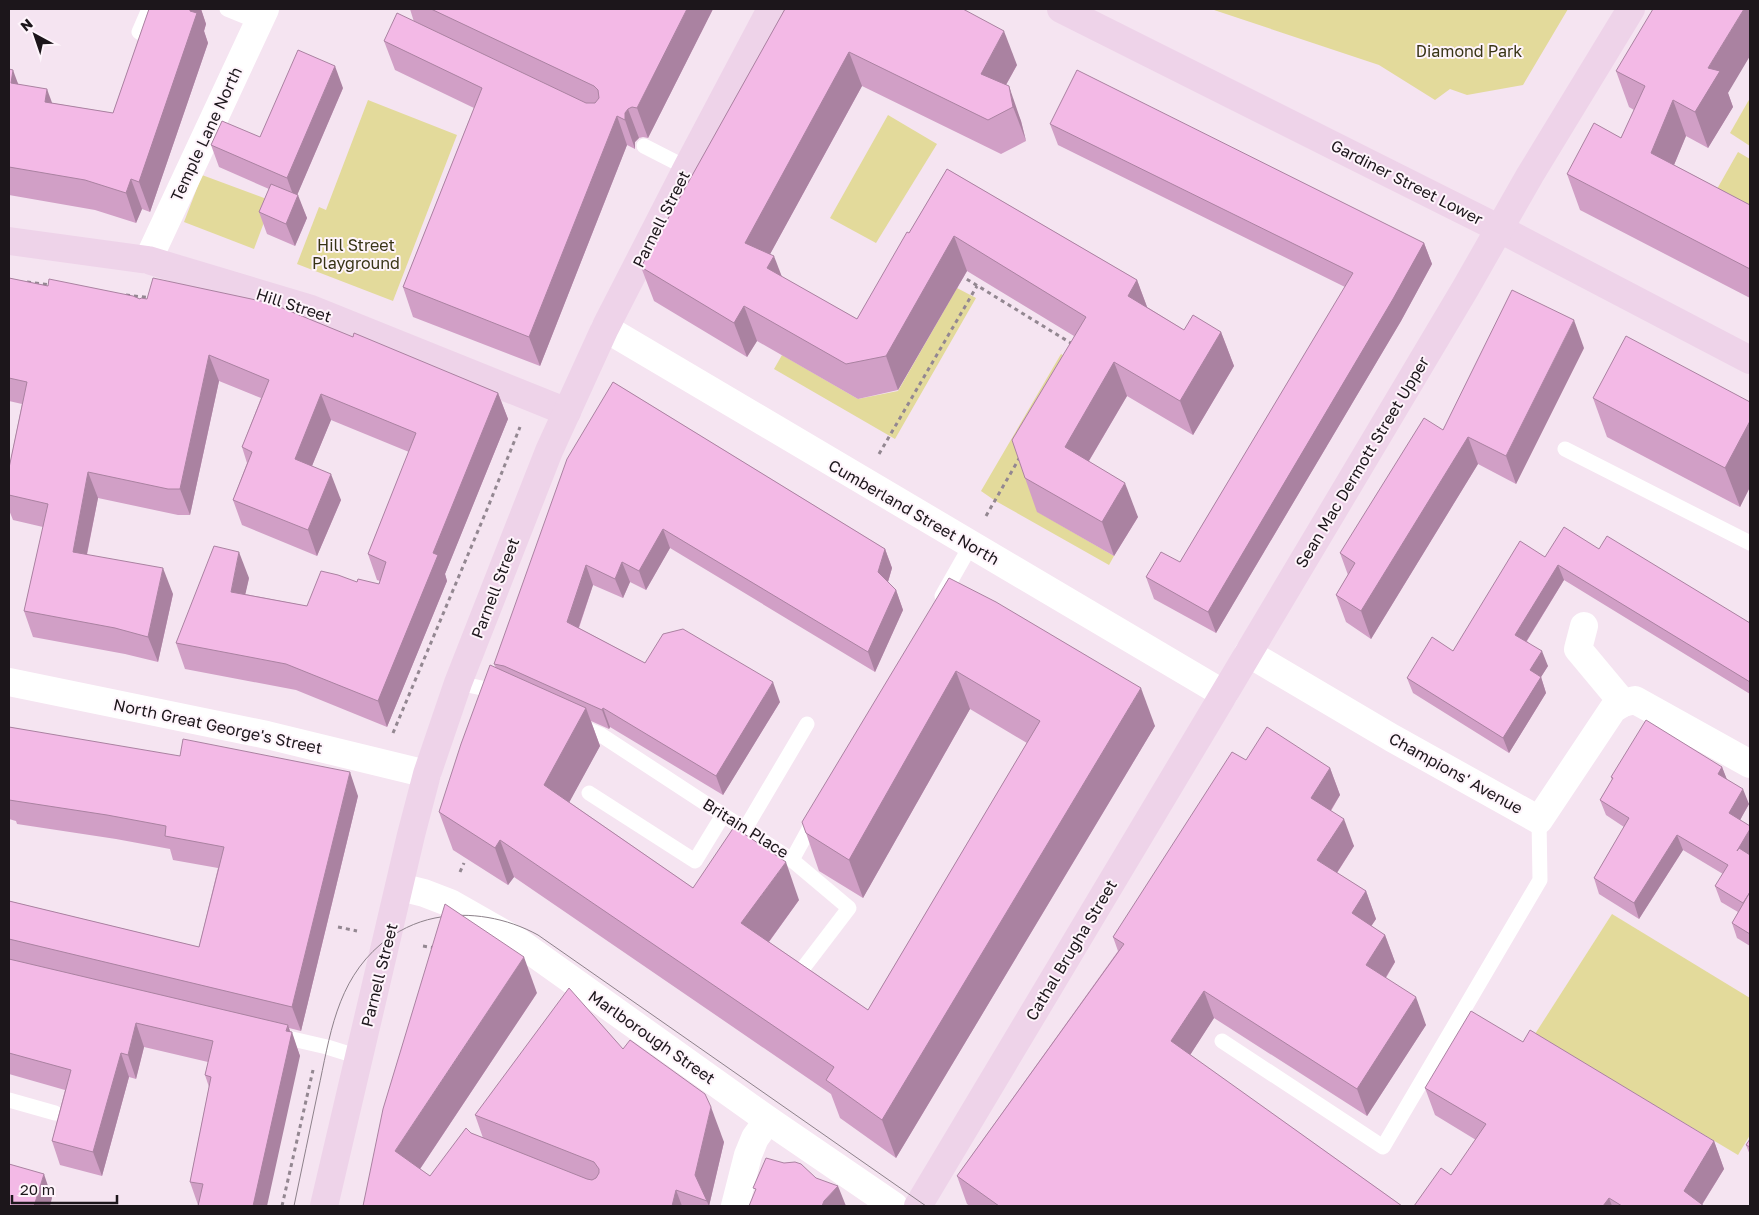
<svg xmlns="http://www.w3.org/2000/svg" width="1759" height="1215" font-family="'Golos Text',sans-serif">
	<rect width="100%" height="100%" fill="#f5e4f1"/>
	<!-- green -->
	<g fill="#e3da9b">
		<path d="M1211,9H1568L1523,85L1467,95L1450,89L1435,100L1379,65Z"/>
		<path d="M1750,98V146L1730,133Z"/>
		<path d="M368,100L457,135L393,301L297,264L319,207L326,210Z"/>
		<path d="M888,115L937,144L876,243L830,218Z"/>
		<path d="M1738,152L1750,159V208L1717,189Z"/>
		<path d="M202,175L272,201L254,249L184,222Z"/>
		<path d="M957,288L976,298L895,439L774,369L782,355L858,399L898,391Z"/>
		<path d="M1061,354L1087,369L1038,512L1114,556L1109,565L994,500L981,491Z"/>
		<path d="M1612,914L1750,998V1135L1738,1155L1535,1034Z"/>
	</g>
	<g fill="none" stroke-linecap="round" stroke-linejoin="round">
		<!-- path -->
		<g stroke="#938791" stroke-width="3" stroke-dasharray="4 4" stroke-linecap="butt">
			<path d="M960,275L1074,345"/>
			<path d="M27,282L50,285"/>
			<path d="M126,295L152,298"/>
			<path d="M879,454L977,286"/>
			<path d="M986,516L1020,457"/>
			<path d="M393,733L488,507L520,427"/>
			<path d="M460,872L464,863"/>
			<path d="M338,927L357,931"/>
			<path d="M423,946L435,948"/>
			<path d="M282,1206L313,1070"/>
		</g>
		<!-- lane -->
		<g stroke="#fff" stroke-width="15">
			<path d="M227,9L259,22"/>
			<path d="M139,32L149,9"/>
			<path d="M644,146L687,168"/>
			<path d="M1565,449L1750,543"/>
			<path d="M942,596L971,545"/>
			<path d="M458,683L501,692"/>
			<path d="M577,725L601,735L792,860L815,818"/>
			<path d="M589,793L695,861L723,815"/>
			<path d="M745,829L807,724"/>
			<path d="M792,860L849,908L804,967"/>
			<path d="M275,1035L327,1047L359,1057"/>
			<path d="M1222,1041L1383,1147L1540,880L1539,820"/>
			<path d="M9,1100L55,1113"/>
		</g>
		<!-- street -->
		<g stroke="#fff" stroke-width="28">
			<path d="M148,260L265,9"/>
			<path d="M605,328L1224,694"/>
			<path d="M1584,626L1578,649L1623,703"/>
			<path d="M1248,653L1392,738L1539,820L1613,709L1623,703L1635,700L1750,764"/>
			<path d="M9,682L267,735L427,774"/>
			<path d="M400,887L424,893L450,903L517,941L768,1120L894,1206"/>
			<path d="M735,1206L748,1155L755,1138L768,1120"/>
		</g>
		<!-- secondary -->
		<g stroke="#eed3e9" stroke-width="28">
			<path d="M1061,9L1500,229L1750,360"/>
			<path d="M9,241L148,260L311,309L567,412"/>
			<path d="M324,1206L411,835L427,774L458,683L549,451L605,328L687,168L771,9"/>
			<path d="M918,1206L1224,694L1465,289L1530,175L1631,9"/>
		</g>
		<!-- tram -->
		<path stroke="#8d818a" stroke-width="1" d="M294,1206C302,1168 310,1129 318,1091C330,1036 336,982 381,944C397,931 415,922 435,918C470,911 507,918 538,935L926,1206"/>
	</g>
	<!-- wall -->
	<g fill="#d19fc6">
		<path d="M149,9H201L206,24L204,31L208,43L150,212L142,209L136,223L95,210L9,195V69L19,85L52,103L113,113Z"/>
		<path d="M410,9H713L648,138L643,137L639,138L635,142V149L627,145L540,366L413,317L403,287L474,108L395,70L384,41L414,22Z"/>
		<path d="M785,9L1017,65L1006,85L1021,121L1026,141L1001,154L862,86L770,254L782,277L857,319L909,233L947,169L1137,280L1147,307L1184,330L1221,332L1234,366L1193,435L1127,396L1089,461L1138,517L1114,556L1037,512L1025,478L1074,336L967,271L898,390L858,399L757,341L747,357L654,301L641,267Z"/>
		<path d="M1616,71L1728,93L1733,107L1708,148L1686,136L1674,165L1750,205V298L1580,210L1567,174L1621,138L1634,110L1629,107Z"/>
		<path d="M343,88L297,195L307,218L295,246L267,234L259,212L269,189L219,167L211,145L260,137Z"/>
		<path d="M1050,124L1424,243L1432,264L1401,321L1216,633L1154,599L1146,577L1180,562L1345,287L1058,145Z"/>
		<path d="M9,278L48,286L140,299L353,337L498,393L508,419L445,574L447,581L387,727L296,690L185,669L176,643L249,578L245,594L307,606L357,582L379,584L380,581L377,580L368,554L409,452L331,420L312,466L341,500L317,556L242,525L233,500L247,463L242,447L261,398L219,381L190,515H178L98,498L87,555L173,594L158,662L125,654L33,637L24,611L43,527L13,520L9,510V468L22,404L9,401Z"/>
		<path d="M1584,348L1516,484L1478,464L1371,639L1346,622L1336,595L1348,575L1340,553L1443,430Z"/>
		<path d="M613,382L885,549L892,568L888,582L896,590L903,610L875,672L670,548L646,590L630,582L623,598L593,585L579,628L645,663L780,702L723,795L610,727L609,729L591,721L600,746L569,802L693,888L799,900L769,942L868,1010L1027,743L970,709L863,898L819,871L806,833L949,578L1155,726L896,1158L840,1118L831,1094L514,877L508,885L453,850L439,812L496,668L494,664Z"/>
		<path d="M1593,398L1750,402V487L1740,507L1607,437Z"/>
		<path d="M1599,549L1750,623V694L1564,580L1527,641L1548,666L1541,677L1546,693L1509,753L1413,693L1407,678L1453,651L1545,557Z"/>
		<path d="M9,727L358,796L301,1031L289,1028L300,1056L198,1205L190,1182L209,1087L205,1075L208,1062L144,1047L136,1079L129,1077L102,1176L60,1165L52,1141L65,1090L9,1074V901L199,947L218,868L173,860L170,849L116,839L17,824L16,821L9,819Z"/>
		<path d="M1246,760L1330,768L1340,795L1331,811L1354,846L1337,873L1366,891L1376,919L1371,926L1385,935L1395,962L1386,978L1426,1025L1367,1116L1214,1018L1190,1055L1402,1206H970L967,1204L957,1176L1118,951L1113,937Z"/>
		<path d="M1722,767L1726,778L1749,804L1740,820L1750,829V946L1737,938L1732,923L1738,912L1721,902L1715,886L1723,874L1683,850L1639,919L1599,894L1594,878L1624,827L1606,815L1600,800L1612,780L1611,777Z"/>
		<path d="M537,993L420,1169L430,1176L471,1133L483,1138L475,1115L623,1049L724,1142L709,1206H363Z"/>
		<path d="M1523,1042L1714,1141L1724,1169L1702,1205L1704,1206H1414L1451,1175L1476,1140L1435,1115L1425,1088Z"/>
		<path d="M1750,1139V1155L1746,1145Z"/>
	</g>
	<!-- shaded-wall -->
	<g fill="#aa82a1">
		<path d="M190,9H201L206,24L204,31L208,43L150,212L139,182Z"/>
		<path d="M687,9H713L648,138L637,108Z"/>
		<path d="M1744,9H1750V56L1728,93L1733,107L1708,148L1695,112L1708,68Z"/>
		<path d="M1004,31L1017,65L993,108L981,74Z"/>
		<path d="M849,52L862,86L757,278L745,243Z"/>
		<path d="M335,66L343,88L295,200L287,178Z"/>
		<path d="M13,70L24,100L11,83Z"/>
		<path d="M1009,86L1021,121L1026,141L1013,107Z"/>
		<path d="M47,89L58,119L45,102Z"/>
		<path d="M1673,100L1686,136L1664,189L1651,153Z"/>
		<path d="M628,109L639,138L635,142V149L625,120V113Z"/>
		<path d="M617,116L627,145L540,366L529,337Z"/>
		<path d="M131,179L142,209L136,223L126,193Z"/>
		<path d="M298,195L307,218L295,246L286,224Z"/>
		<path d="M954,236L967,271L898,390L886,356Z"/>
		<path d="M1424,243L1432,264L1401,321L1216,633L1208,612Z"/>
		<path d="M774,256L787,290L767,268Z"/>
		<path d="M1137,280L1150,315L1128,296Z"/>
		<path d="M744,306L757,341L747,357L734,323Z"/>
		<path d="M1574,320L1584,348L1516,484L1506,456Z"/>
		<path d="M1221,332L1234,366L1193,435L1180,401Z"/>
		<path d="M209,355L219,381L190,515L180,489Z"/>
		<path d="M1114,362L1127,396L1077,481L1065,447Z"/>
		<path d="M498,393L508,419L445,574L447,581L387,727L378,701L433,553Z"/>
		<path d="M321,394L331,420L304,485L295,459Z"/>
		<path d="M1750,421V487L1740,507L1725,468Z"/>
		<path d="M1468,437L1478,464L1371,639L1361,611Z"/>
		<path d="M88,472L98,498L82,578L73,552Z"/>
		<path d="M331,474L341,500L317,556L308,530Z"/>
		<path d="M1125,483L1138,517L1114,556L1102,522Z"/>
		<path d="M663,529L670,548L646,590L639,571Z"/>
		<path d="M885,549L892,568L885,592L878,572Z"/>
		<path d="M239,552L249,578L240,618L231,592Z"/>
		<path d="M622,562L630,582L623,598L615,579Z"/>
		<path d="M586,565L593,585L574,641L567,622Z"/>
		<path d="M1558,565L1564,580L1521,650L1515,635Z"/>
		<path d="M163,568L173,594L158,662L148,637Z"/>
		<path d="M896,590L903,610L875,672L868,652Z"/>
		<path d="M1542,651L1548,666L1541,677L1546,693L1509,753L1503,738L1530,670Z"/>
		<path d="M956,671L970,709L863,898L849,860Z"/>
		<path d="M773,682L780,702L723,795L716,776Z"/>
		<path d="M1141,688L1155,726L896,1158L882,1120Z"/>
		<path d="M586,708L600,746L558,823L544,785Z"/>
		<path d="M603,708L610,727L609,729L602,710Z"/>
		<path d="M1722,767L1728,782L1718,774Z"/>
		<path d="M1330,768L1340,795L1321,826L1311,798Z"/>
		<path d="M350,772L358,796L301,1031L292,1007Z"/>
		<path d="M1743,789L1749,804L1735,829L1729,813Z"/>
		<path d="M1344,819L1354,846L1327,888L1317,860Z"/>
		<path d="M1750,829V854L1743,866L1737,851Z"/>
		<path d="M1677,835L1683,850L1639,919L1634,903Z"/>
		<path d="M500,840L514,877L508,885L495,848Z"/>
		<path d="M786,862L799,900L755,961L741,923Z"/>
		<path d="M1366,891L1376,919L1362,940L1352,913Z"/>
		<path d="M1385,935L1395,962L1376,993L1366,965Z"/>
		<path d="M524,957L537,993L408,1187L395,1151Z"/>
		<path d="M1204,991L1214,1018L1181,1069L1171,1041Z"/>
		<path d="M1416,997L1426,1025L1367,1116L1357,1089Z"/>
		<path d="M136,1023L144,1047L136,1079L128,1055Z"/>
		<path d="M288,1025L291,1035L292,1032L300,1056L267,1206H253Z"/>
		<path d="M121,1053L129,1077L102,1176L93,1152Z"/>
		<path d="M711,1107L724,1142L709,1206L695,1175Z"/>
		<path d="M1714,1141L1724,1169L1701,1206L1684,1191Z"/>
		<path d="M44,1174L52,1198L50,1206H34Z"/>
		<path d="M838,1186L846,1206H822L824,1201Z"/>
		<path d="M676,1190L682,1206H672Z"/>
		<path d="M1609,1198L1612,1206H1603Z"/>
	</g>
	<!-- building -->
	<g fill="#f3b9e6" stroke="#aa82a1">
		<path d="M149,9H190V11L197,13L139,182L131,179L126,193L85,180L9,167V69L13,70L11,83L47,89L45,102L113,113Z"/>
		<path d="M431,9H687L637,108L632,107L628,109L625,113V120L617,116L529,337L403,287L482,88L384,41L397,13L586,103H595L599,98L598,90L594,86Z"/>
		<path d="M785,9H963L1004,31L981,74L1009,86L1013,107L988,120L849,52L745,243L774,256L767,268L857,319L907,232L909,233L947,169L1137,280L1128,296L1184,330L1193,315L1221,332L1180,401L1114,362L1065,447L1125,483L1102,522L1025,478L1012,440L1086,317L954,236L886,356L846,364L744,306L734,323L641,267Z"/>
		<path d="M1653,9H1744L1708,68L1720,71L1695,112L1673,100L1651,153L1750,205V269L1567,174L1594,123L1621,138L1645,86L1616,71Z"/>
		<path d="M298,50L335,66L287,178L211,145L222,121L260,137Z"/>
		<path d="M1077,70L1424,243L1393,299L1208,612L1146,577L1161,552L1180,562L1353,273L1050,124Z"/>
		<path d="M271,184L298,195L286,224L259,212Z"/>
		<path d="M9,278L48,286L49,279L133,296L140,299L141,298L147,299L153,278L270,303L353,337L354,333L498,393L433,553L438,555L378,701L286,664L176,643L214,546L239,552L231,592L307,606L321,571L338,575L357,582L358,579L379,584L386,562L368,554L416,433L321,394L295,459L331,474L308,530L233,500L252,452L242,447L269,380L209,355L180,489H168L88,472L73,552L163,568L148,637L115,628L24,611L48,504L9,495V468L27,382L9,378Z"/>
		<path d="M1512,290L1574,320L1506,456L1468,437L1361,611L1336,595L1355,563L1340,553L1424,418L1443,430Z"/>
		<path d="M1626,336L1750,402V421L1725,468L1593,398Z"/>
		<path d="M613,382L885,549L878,572L896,590L868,652L663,529L639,571L622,562L615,579L586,565L567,622L645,663L663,634L683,629L773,682L716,776L603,708L602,710L504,666L494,664L567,459Z"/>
		<path d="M1564,527L1599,549L1607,536L1750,623V682L1558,565L1515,635L1542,651L1530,670L1541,677L1503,738L1407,678L1432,637L1453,651L1520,541L1545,557Z"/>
		<path d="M949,578L996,602L1141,688L882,1120L826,1080L834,1067L500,840L495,848L439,812L461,744L490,665L586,708L544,785L693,888L734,827L786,862L741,923L868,1010L1040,721L956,671L849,860L806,833L802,822Z"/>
		<path d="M1646,720L1722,767L1718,774L1743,789L1729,813L1750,826V829L1737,851L1739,848L1750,855V892L1743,903L1715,886L1728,865L1677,835L1634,903L1594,878L1629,818L1600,800L1613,778L1611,777Z"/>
		<path d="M9,727L180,756L183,739L350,772L292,1007L9,939V901L199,947L224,847L165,836L166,826L107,815L9,800Z"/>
		<path d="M1267,727L1330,768L1311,798L1344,819L1317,860L1366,891L1352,913L1385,935L1366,965L1416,997L1357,1089L1204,991L1171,1041L1402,1206H999L957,1176L1124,944L1113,937L1232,752L1246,760Z"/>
		<path d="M1750,892V934L1732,923Z"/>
		<path d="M445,904L524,957L395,1151L430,1176L466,1128L471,1133L587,1179L592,1180L596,1178L599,1173V1169L594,1162L475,1115L569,988L623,1049L630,1040L705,1094L711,1107L695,1175L707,1201L676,1190L672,1206H363L383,1109Z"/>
		<path d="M9,959L288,1025L286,1031L292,1032L253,1206H198L203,1184L190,1182L211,1077L205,1075L213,1041L136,1023L128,1055L121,1053L93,1152L52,1141L71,1070L9,1053Z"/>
		<path d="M1471,1011L1523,1042L1530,1030L1714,1141L1684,1191L1704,1206H1622L1609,1198L1603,1206H1414L1441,1168L1451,1175L1486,1124L1425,1088Z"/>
		<path d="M1750,1139V1147L1746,1145Z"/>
		<path d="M766,1158L784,1163L795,1162L801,1164L816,1178L838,1186L824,1201L822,1206H749L756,1189L753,1188Z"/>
		<path d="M9,1164L44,1174L34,1206H9Z"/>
	</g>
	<g text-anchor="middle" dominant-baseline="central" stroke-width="4" stroke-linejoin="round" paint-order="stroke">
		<!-- park labels -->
		<g font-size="16" fill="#383415" stroke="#fef4fb">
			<text x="1469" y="51">Diamond Park</text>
			<text x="356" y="245">Hill Street<tspan x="356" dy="18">Playground</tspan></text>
		</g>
		<!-- street labels -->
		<g font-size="16" fill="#1c161b" stroke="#fef4fb">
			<text transform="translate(206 134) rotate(-65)">Temple Lane North</text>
			<text transform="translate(1407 182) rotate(27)">Gardiner Street Lower</text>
			<text transform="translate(661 219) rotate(-63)">Parnell Street</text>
			<text transform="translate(294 305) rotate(18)">Hill Street</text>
			<text transform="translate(1362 462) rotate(-59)">Sean Mac Dermott Street Upper</text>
			<text transform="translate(914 512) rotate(30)">Cumberland Street North</text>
			<text transform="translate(495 588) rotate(-69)">Parnell Street</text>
			<text transform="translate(218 726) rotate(12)">North Great George's Street</text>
			<text transform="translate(1456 773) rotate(29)">Champions' Avenue</text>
			<text transform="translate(746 828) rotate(32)">Britain Place</text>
			<text transform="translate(1071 950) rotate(-59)">Cathal Brugha Street</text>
			<text transform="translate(379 975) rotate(-76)">Parnell Street</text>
			<text transform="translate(652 1037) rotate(35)">Marlborough Street</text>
		</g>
	</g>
	<!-- border -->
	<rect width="1759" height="1215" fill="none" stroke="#1c161b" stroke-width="20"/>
	<!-- north arrow -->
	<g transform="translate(35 35) rotate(320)" stroke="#fef4fb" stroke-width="4" paint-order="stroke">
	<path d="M0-4L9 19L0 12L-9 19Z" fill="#1c161b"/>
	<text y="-8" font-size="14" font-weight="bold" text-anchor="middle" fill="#1c161b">N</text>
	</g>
	<!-- scale -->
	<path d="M12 1195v8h105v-8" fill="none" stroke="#1c161b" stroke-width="2.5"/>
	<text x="20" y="1195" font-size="15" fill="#1c161b" stroke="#fef4fb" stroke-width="4" paint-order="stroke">20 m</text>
</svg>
